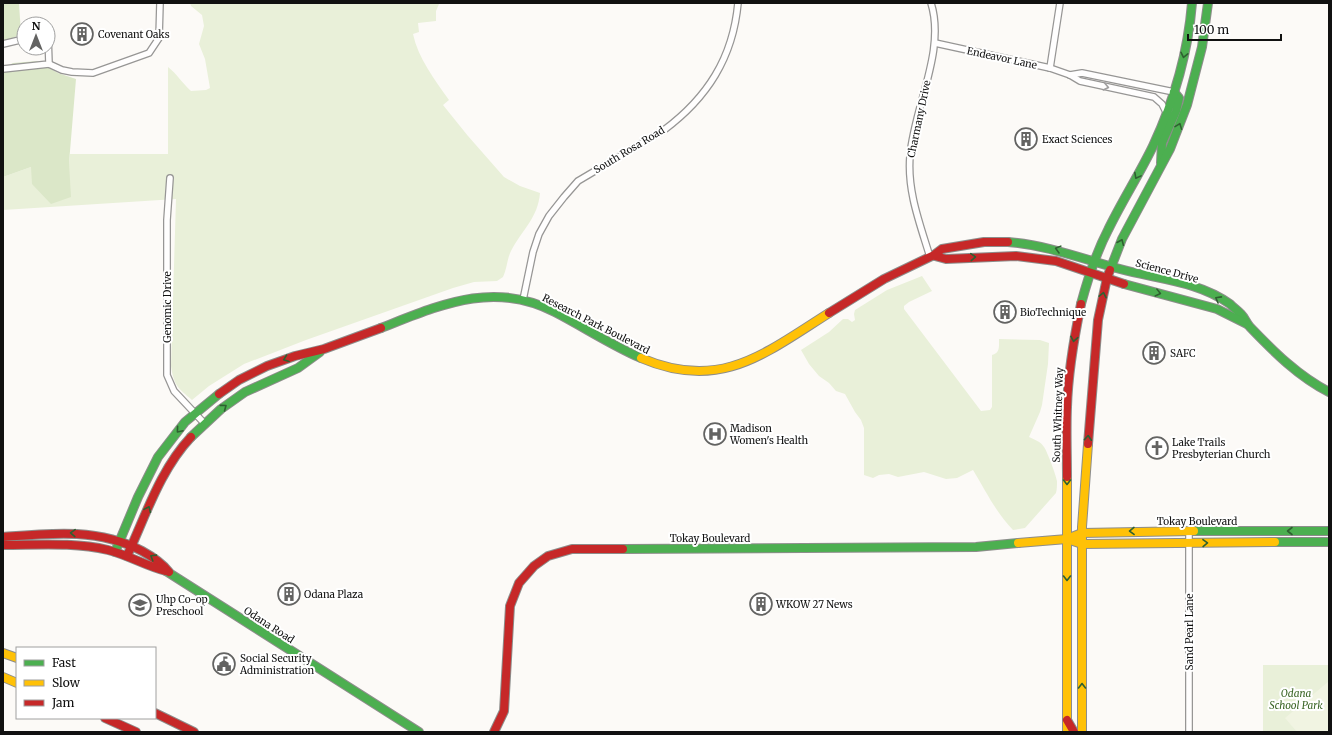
<svg xmlns="http://www.w3.org/2000/svg" width="1332" height="735" font-family="Merriweather,serif">
	<rect width="100%" height="100%" fill="#fcfaf7"/>
	<!-- green -->
	<g fill="#e9f0d9">
		<path d="M190,3L439,4L436,11V21L418,23L419,32L413,34C418,58 435,80 449,100L443,105L468,136L504,177L520,186L540,193C538,218 522,230 511,251C507,259 507,269 503,277L497,281L474,282L453,288L306,340L244,364L209,386L192,400C178,388 174,386 171,366L176,199L3,210V177L31,167L69,163L70,154H168V67C177,74 182,83 191,91L206,90L210,88L205,59L199,44L204,26L202,15L191,6Z"/>
		<path d="M922,276L932,291L909,302L904,306V309L981,411L990,410L992,407V355C1000,353 999,347 999,339L1040,340L1049,343L1048,364L1042,405L1040,412L1029,437C1035,440 1040,441 1044,447C1047,451 1056,475 1057,481C1057,485 1057,489 1056,493L1025,528L1013,530C995,511 987,493 973,470L957,478L946,479L924,472L898,477L889,474L879,475L873,478L864,475V428L861,420L855,412L845,394L836,391L829,383L819,376L809,364L801,350L829,332L843,319H848L852,322L855,320L854,314L855,310L887,290Z"/>
		<rect x="1263" y="665" width="66" height="67"/>
	</g>
	<!-- forest -->
	<g fill="#dbe7c8">
		<path d="M3,3H19L21,34L3,43Z"/>
		<path d="M37,61L58,73L76,79L69,163L71,197L51,204L32,184L31,167L3,177V68L13,63Z"/>
	</g>
	<!-- pitch -->
	<path fill="#f1f4e2" d="M1329,681V732H1297L1285,718Z"/>
	<g fill="none" stroke-linecap="round" stroke-linejoin="round">
		<!-- street casing -->
		<g stroke="#979695" stroke-width="8">
			<g id="street">
				<path d="M935,43L1050,68L1070,75L1080,81L1154,97L1162,104L1167,114"/>
				<path d="M3,44L24,39"/>
				<path d="M49,64L62,70L72,72L93,73L149,53L159,38L160,3"/>
				<path d="M1050,68L1060,3"/>
				<path d="M3,69L49,64L48,35"/>
				<path d="M1070,75L1082,73L1174,92"/>
				<path d="M170,178L167,220V375L174,391L204,423"/>
				<path d="M930,257C920,224 907,191 910,156C914,107 946,51 931,3"/>
				<path d="M523,300L533,252L539,234L549,216L564,197L578,181L664,130C707,98 733,58 738,3"/>
				<path d="M1189,732V531"/>
			</g>
		</g>
		<!-- fast casing -->
		<g stroke="#8d8d8b" stroke-width="10">
			<g id="fast">
				<path d="M1161,163L1162,143L1176,111L1179,98L1174,92"/>
				<path d="M1008,242C1047,245 1083,259 1120,269C1157,279 1198,281 1230,304C1233,307 1238,311 1241,314C1245,318 1246,323 1250,327C1274,352 1298,376 1329,392"/>
				<path d="M1110,270L1122,239L1170,149L1187,105L1202,47L1208,3"/>
				<path d="M1124,284L1217,309L1247,324"/>
				<path d="M1081,304C1088,278 1096,253 1108,230C1122,201 1139,175 1153,146C1174,101 1188,53 1192,3"/>
				<path d="M381,328C440,305 493,280 555,312C584,327 611,345 641,358"/>
				<path d="M191,437L221,409L245,392L298,368L320,352"/>
				<path d="M1194,531H1329"/>
				<path d="M1275,542H1329"/>
				<path d="M623,549L976,547L1018,543"/>
				<path d="M115,552L138,497L158,457L185,422L219,394"/>
				<path d="M166,571L419,732"/>
			</g>
		</g>
		<!-- slow casing -->
		<g stroke="#8d8d8b" stroke-width="10">
			<g id="slow">
				<path d="M641,358C720,392 764,354 829,313"/>
				<path d="M1067,477V732"/>
				<path d="M1067,539L1082,544L1275,542"/>
				<path d="M1018,543L1067,539L1082,533L1194,531"/>
				<path d="M3,653L17,658"/>
				<path d="M3,677L17,683"/>
				<path d="M1082,732V527L1088,444"/>
			</g>
		</g>
		<!-- jam casing -->
		<g stroke="#8d8d8b" stroke-width="10">
			<g id="jam">
				<path d="M935,256L946,259L1016,256L1056,261L1124,284"/>
				<path d="M829,313L884,279L934,255L942,249L984,242H1008"/>
				<path d="M219,394L239,380L267,366L295,356L324,349L381,328"/>
				<path d="M1088,444L1098,320L1107,278L1110,270"/>
				<path d="M1067,477C1067,454 1066,430 1067,407C1068,372 1074,338 1081,304"/>
				<path d="M3,537C51,533 99,528 142,551C153,557 162,563 169,572"/>
				<path d="M3,545C38,545 74,542 108,550C128,555 146,566 166,571"/>
				<path d="M127,556C146,515 160,470 191,437"/>
				<path d="M155,713L194,732"/>
				<path d="M105,718L136,732"/>
				<path d="M1067,720L1074,732"/>
				<path d="M494,732L504,711L510,606L519,583L534,566L548,556L572,549H623"/>
			</g>
		</g>
		<!-- street -->
		<use href="#street" stroke="#fffefe" stroke-width="5.5"/>
		<!-- fast -->
		<use href="#fast" stroke="#4caf50" stroke-width="8"/>
		<!-- slow -->
		<use href="#slow" stroke="#ffc107" stroke-width="8"/>
		<!-- jam -->
		<use href="#jam" stroke="#c62828" stroke-width="8"/>
	</g>
	<!-- one-way arrows -->
	<defs><path id="oneway-chevron" d="M-2-3.5L2.5 0L-2 3.5" fill="none" stroke-width="1.6" stroke-linecap="round" stroke-linejoin="round"/></defs>
	<g stroke="#2e6030">
		<use href="#oneway-chevron" transform="translate(1184 55) rotate(102)"/>
		<use href="#oneway-chevron" transform="translate(1179 126) rotate(-69)"/>
		<use href="#oneway-chevron" transform="translate(1137 176) rotate(118)"/>
		<use href="#oneway-chevron" transform="translate(1121 242) rotate(-67)"/>
		<use href="#oneway-chevron" transform="translate(1058 249) rotate(-165)"/>
		<use href="#oneway-chevron" transform="translate(973 257) rotate(-4)"/>
		<use href="#oneway-chevron" transform="translate(1158 293) rotate(14)"/>
		<use href="#oneway-chevron" transform="translate(1103 295) rotate(-78)"/>
		<use href="#oneway-chevron" transform="translate(1218 299) rotate(-151)"/>
		<use href="#oneway-chevron" transform="translate(1074 339) rotate(100)"/>
		<use href="#oneway-chevron" transform="translate(286 359) rotate(160)"/>
		<use href="#oneway-chevron" transform="translate(224 407) rotate(-37)"/>
		<use href="#oneway-chevron" transform="translate(179 430) rotate(130)"/>
		<use href="#oneway-chevron" transform="translate(1088 438) rotate(-86)"/>
		<use href="#oneway-chevron" transform="translate(1067 482) rotate(90)"/>
		<use href="#oneway-chevron" transform="translate(148 509) rotate(-66)"/>
		<use href="#oneway-chevron" transform="translate(1132 531) rotate(179)"/>
		<use href="#oneway-chevron" transform="translate(1290 531) rotate(180)"/>
		<use href="#oneway-chevron" transform="translate(73 533) rotate(-178)"/>
		<use href="#oneway-chevron" transform="translate(1205 543) rotate(-1)"/>
		<use href="#oneway-chevron" transform="translate(153 557) rotate(-148)"/>
		<use href="#oneway-chevron" transform="translate(1067 578) rotate(90)"/>
		<use href="#oneway-chevron" transform="translate(1082 686) rotate(-90)"/>
	</g>
	<use stroke="#a09f9f" href="#oneway-chevron" transform="translate(1106 87) rotate(13)"/>
	<!-- icons -->
	<defs>
		<g id="building-ring" transform="scale(1.15)"><circle r="9.5" fill="#fff" stroke="#636362" stroke-width="1.5"/><path d="M-4-6H4V6H1V3H-1V6H-4ZM-2.5-4.3h1.7v1.8h-1.7ZM.8-4.3h1.7v1.8H.8ZM-2.5-1h1.7V.8h-1.7ZM.8-1h1.7V.8H.8Z" fill="#636362"/></g>
		<g id="hospital-ring" transform="scale(1.15)"><circle r="9.5" fill="#fff" stroke="#636362" stroke-width="1.5"/><path d="M-5-5h3v3.5h4V-5h3V5h-3V1.5h-4V5h-3Z" fill="#636362"/></g>
		<g id="church-ring" transform="scale(1.15)"><circle r="9.5" fill="#fff" stroke="#636362" stroke-width="1.5"/><path d="M-1.2-6h2.4v3.5h3.3v2.4h-3.3V6h-2.4V-.1h-3.3v-2.4h3.3Z" fill="#636362"/></g>
		<g id="school-ring" transform="scale(1.15)"><circle r="9.5" fill="#fff" stroke="#636362" stroke-width="1.5"/><path d="M0-5L7-2L0 1L-7-2ZM-4 1L0 2.5L4 1V4Q0 6-4 4Z" fill="#636362"/></g>
		<g id="civic-ring" transform="scale(1.15)"><circle r="9.5" fill="#fff" stroke="#636362" stroke-width="1.5"/><path d="M-.6-6.5H3V-4.5H.6V-3L4-1V1h2V6H-6V1h2V-1L-.6-3ZM-1.2 2.5V6h2.4V2.5Z" fill="#636362"/></g>
	</defs>
	<g fill-rule="evenodd">
		<use href="#building-ring" x="82" y="34"/>
		<use href="#building-ring" x="1026" y="139"/>
		<use href="#building-ring" x="1005" y="312"/>
		<use href="#building-ring" x="1154" y="353"/>
		<use href="#hospital-ring" x="715" y="434"/>
		<use href="#church-ring" x="1157" y="448"/>
		<use href="#building-ring" x="289" y="594"/>
		<use href="#building-ring" x="761" y="604"/>
		<use href="#school-ring" x="140" y="605"/>
		<use href="#civic-ring" x="224" y="664"/>
	</g>
	<g text-anchor="middle" dominant-baseline="central" stroke-width="4" stroke-linejoin="round" paint-order="stroke">
		<!-- poi labels -->
		<g font-size="10" fill="#111" stroke="#fff" text-anchor="start">
			<text x="98" y="34">Covenant Oaks</text>
			<text x="1042" y="139">Exact Sciences</text>
			<text x="1020" y="312">BioTechnique</text>
			<text x="1170" y="353">SAFC</text>
			<text x="730" y="428">Madison<tspan x="730" dy="12">Women's Health</tspan></text>
			<text x="1172" y="442">Lake Trails<tspan x="1172" dy="12">Presbyterian Church</tspan></text>
			<text x="304" y="594">Odana Plaza</text>
			<text x="156" y="599">Uhp Co-op<tspan x="156" dy="12">Preschool</tspan></text>
			<text x="776" y="604">WKOW 27 News</text>
			<text x="240" y="658">Social Security<tspan x="240" dy="12">Administration</tspan></text>
		</g>
		<!-- street labels -->
		<g font-size="10" fill="#111" stroke="#fff">
			<text transform="translate(1002 58) rotate(12)">Endeavor Lane</text>
			<text transform="translate(919 119) rotate(-78)">Charmany Drive</text>
			<text transform="translate(629 150) rotate(-31)">South Rosa Road</text>
			<text transform="translate(1167 271) rotate(15)">Science Drive</text>
			<text transform="translate(167 307) rotate(-90)">Genomic Drive</text>
			<text transform="translate(596 324) rotate(27)">Research Park Boulevard</text>
			<text transform="translate(1058 415) rotate(-88)">South Whitney Way</text>
			<text x="1197" y="521">Tokay Boulevard</text>
			<text x="710" y="538">Tokay Boulevard</text>
			<text transform="translate(269 625) rotate(33)">Odana Road</text>
			<text transform="translate(1189 632) rotate(-90)">Sand Pearl Lane</text>
		</g>
		<!-- park labels -->
		<g font-size="10" font-style="italic" fill="#3a6525" stroke="#fff">
			<text x="1296" y="693">Odana<tspan x="1296" dy="12">School Park</tspan></text>
		</g>
	</g>
	<!-- border -->
	<rect width="1332" height="735" fill="none" stroke="#111111" stroke-width="8"/>
	<!-- legend -->
	<rect x="16" y="647" width="140" height="72" fill="#ffffff" stroke="#a0a0a0"/>
	<rect x="24" y="660" width="20" height="6" fill="#4caf50" stroke="#a0a0a0"/>
	<text x="52" y="667" font-size="12" fill="#111111">Fast</text>
	<rect x="24" y="680" width="20" height="6" fill="#ffc107" stroke="#a0a0a0"/>
	<text x="52" y="687" font-size="12" fill="#111111">Slow</text>
	<rect x="24" y="700" width="20" height="6" fill="#c62828" stroke="#a0a0a0"/>
	<text x="52" y="707" font-size="12" fill="#111111">Jam</text>
	<!-- north arrow -->
	<g transform="translate(36 36)"><circle r="19" fill="#ffffff" stroke="#a0a0a0"/>
	<path d="M0-3L7 15L0 10L-7 15Z" fill="#636362"/>
	<text y="-6" font-size="11" font-weight="bold" text-anchor="middle" fill="#111111">N</text>
	</g>
	<!-- scale -->
	<path d="M1188 34v6h93v-6" fill="none" stroke="#111111" stroke-width="2"/>
	<text x="1194" y="34" font-size="12" fill="#111111" stroke="#ffffff" stroke-width="3" paint-order="stroke">100 m</text>
</svg>
